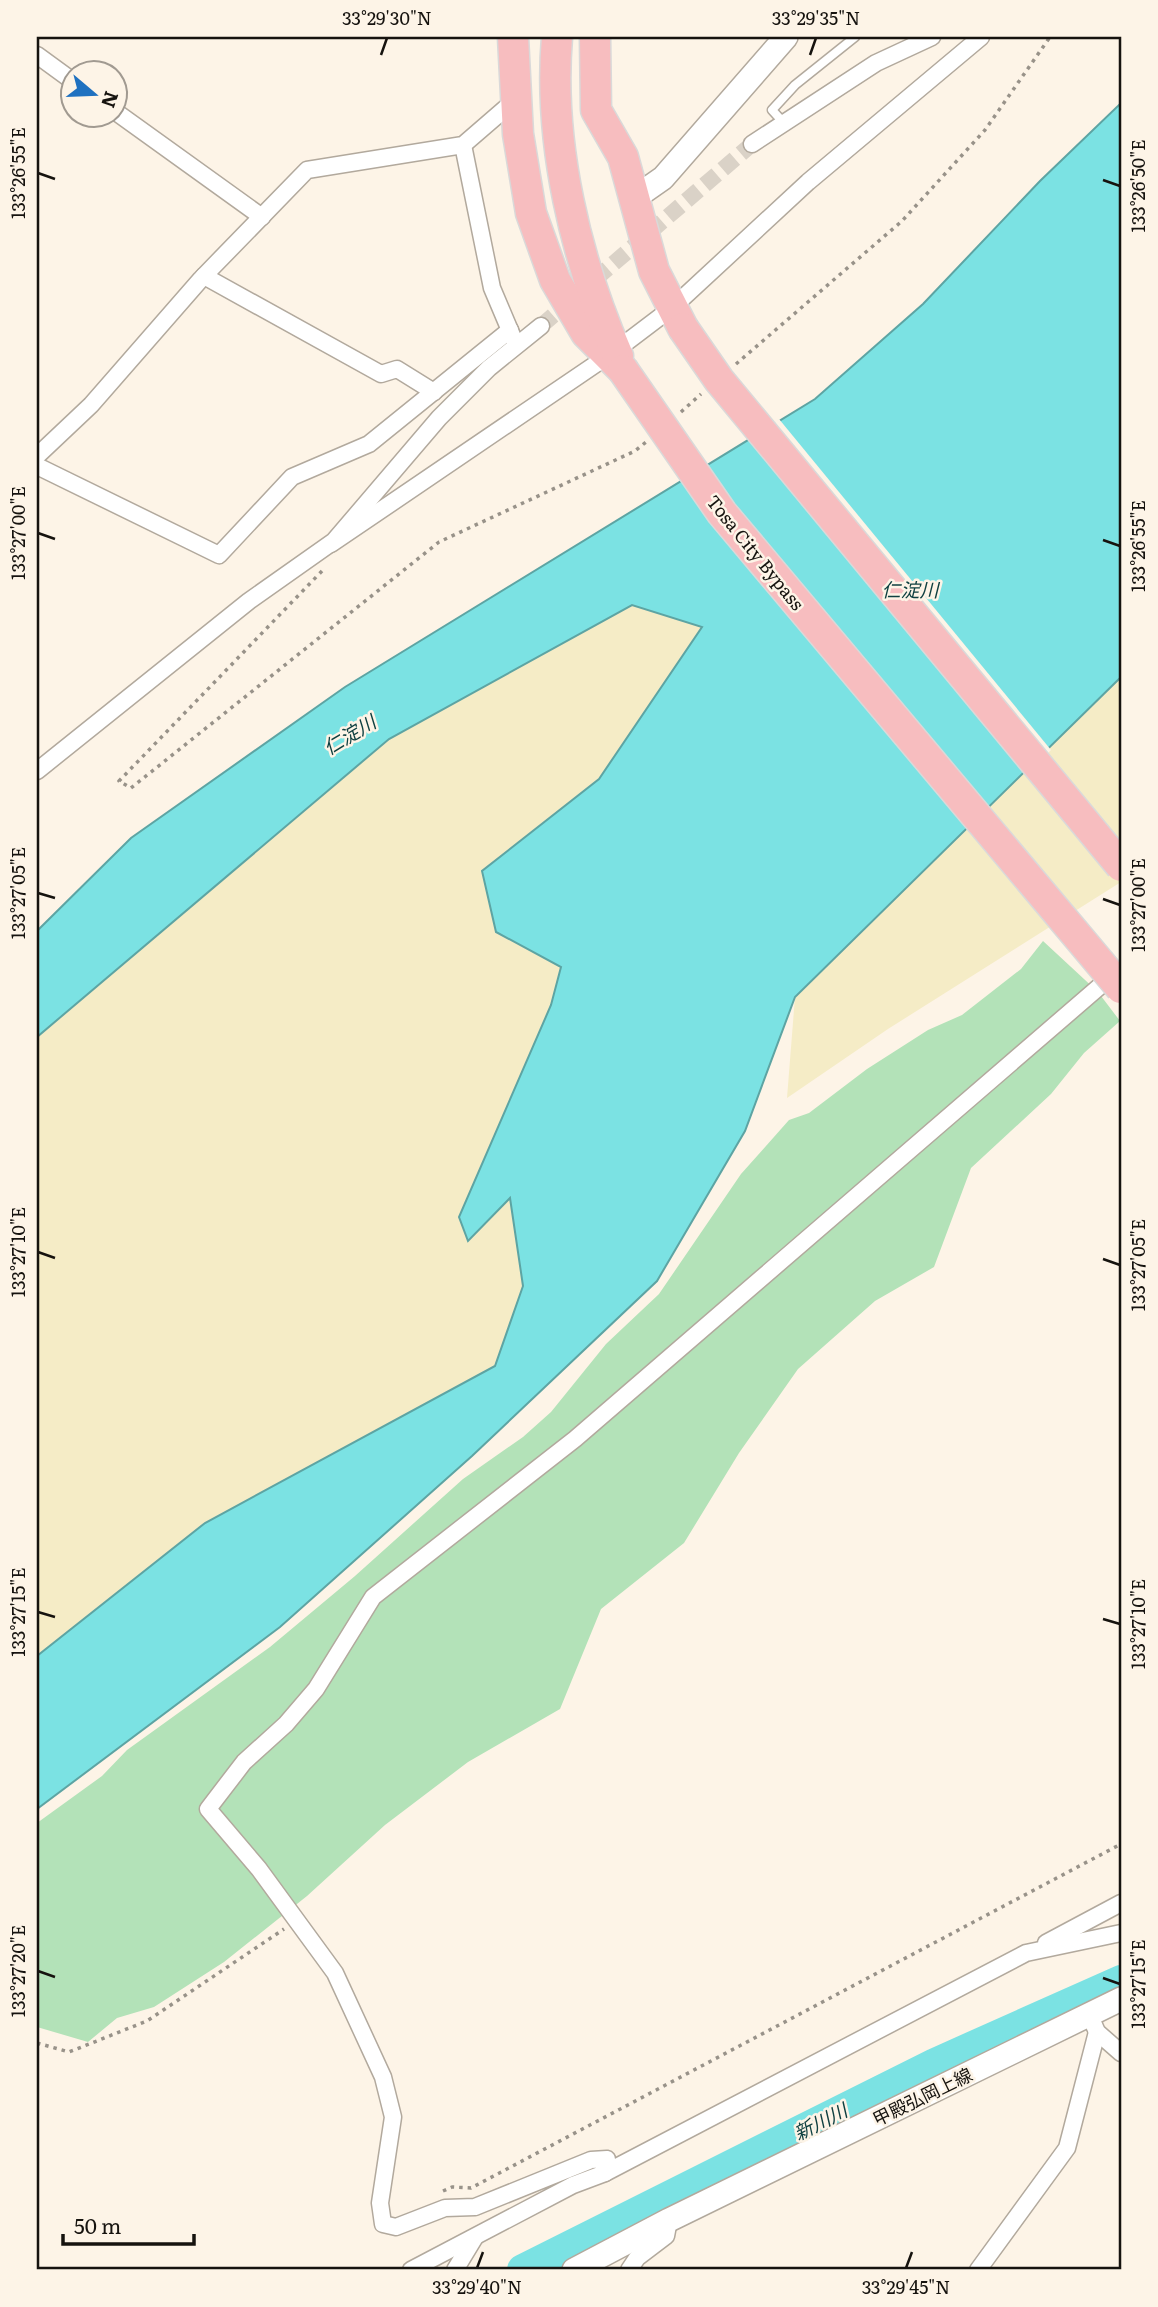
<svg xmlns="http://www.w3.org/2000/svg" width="1158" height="2307" font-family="Literata,'Noto Sans JP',serif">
	<rect width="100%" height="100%" fill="#fdf4e7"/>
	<!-- green -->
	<path fill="#b3e2b8" d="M1043,941L1098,992L1120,1021L1084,1053L1051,1094L971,1168L934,1267L875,1301L798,1369L739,1453L684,1543L601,1609L560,1709L468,1762L385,1825L307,1896L224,1962L154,2007L117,2018L88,2042L37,2027V1823L102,1776L127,1750L270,1647L355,1576L463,1479L523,1437L551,1412L606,1344L659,1294L741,1174L789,1120L809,1113L867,1069L928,1030L962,1015L1021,969Z"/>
	<!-- sand -->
	<g fill="#f5ecc6">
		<path d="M632,605L702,626L599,779L482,871L496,931L561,966L551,1005L459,1217L468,1241L510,1197L523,1286L495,1366L205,1523L37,1656V1037L389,739Z"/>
		<path d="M1121,677V882L888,1029L787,1098L795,997Z"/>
	</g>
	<!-- water -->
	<path fill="#7be2e3" stroke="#5da4a3" stroke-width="2" d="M1121,103V677L795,997L745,1131L657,1281L472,1456L280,1627L37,1809V1656L205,1523L495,1366L523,1286L510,1198L468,1241L459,1217L551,1005L561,967L496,932L482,871L599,779L702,627L632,605L389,739L37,1037V931L131,838L345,687L815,399L923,304L1040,181Z"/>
	<!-- pier -->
	<path fill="#fdf4e7" d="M779,419L1051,750L1029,772L752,436Z"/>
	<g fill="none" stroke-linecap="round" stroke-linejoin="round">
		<!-- river -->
		<path stroke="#7be2e3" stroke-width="32" d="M523,2270L935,2064L1121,1981"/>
		<!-- street-tunnel -->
		<path stroke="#dad2c7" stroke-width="16" stroke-dasharray="16 8" stroke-linecap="butt" d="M541,326L752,144"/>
		<!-- lane casing -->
		<g stroke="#b2a99d" stroke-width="11">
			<path id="lane" d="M784,123L772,110L795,85L855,37"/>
		</g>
		<!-- street casing -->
		<g stroke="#b2a99d" stroke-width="19">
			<g id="street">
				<path d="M37,55L74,82"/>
				<path d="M116,112L262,217"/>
				<path d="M752,144L876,63L932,37"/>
				<path d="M463,145L492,288L514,340"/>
				<path d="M204,276L381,374L397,369L434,392"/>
				<path d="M37,456L91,405L201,279L307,170L463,145L515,100"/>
				<path d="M37,466L219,555L292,477L369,444L510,330"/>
				<path d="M331,544L615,351L673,307L808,182L981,37"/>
				<path d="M37,771L249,601L334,541L439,418L489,368L541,326"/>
				<path d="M1046,1943L1121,1903"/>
				<path d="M1094,2025L1097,2032L1121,2053"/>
				<path d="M605,2173L1026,1953L1121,1933"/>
				<path d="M411,2270L573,2185L605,2173L607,2159L591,2160L475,2207L445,2208L396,2227L383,2224L380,2203L393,2117L383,2077L335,1973L259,1869L208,1809L244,1762L286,1724L316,1689L373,1597L575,1439L1114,974"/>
				<path d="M455,2270L475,2237"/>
				<path d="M629,2270L637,2258L666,2236L669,2220"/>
				<path d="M978,2270L1067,2148L1097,2032"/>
			</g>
		</g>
		<!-- secondary casing -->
		<g stroke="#b2a99d" stroke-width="26">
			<g id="secondary">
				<path d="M633,199L663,178L786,37"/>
				<path d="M574,2270L669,2220L1121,1999"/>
			</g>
		</g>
		<!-- highway casing -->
		<g stroke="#dad9d9" stroke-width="33">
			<g id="highway">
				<path d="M513,37L518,134L531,213L555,280L586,333L623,370"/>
				<path d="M557,37C548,143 576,260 618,356"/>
				<path d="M595,37L596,110L623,157L654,271L683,328"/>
			</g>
		</g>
		<!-- path -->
		<g stroke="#989289" stroke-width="3.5" stroke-dasharray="3.5 5" stroke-linecap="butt">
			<path d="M736,364L902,221L985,130L1050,37"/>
			<path d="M681,412L701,394"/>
			<path d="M322,571L119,781L131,788L439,542L635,451L646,442"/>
			<path d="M37,2043L69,2052L147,2021L284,1929"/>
			<path d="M443,2191L452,2187L471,2188L1121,1844"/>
		</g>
		<!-- lane -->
		<use href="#lane" stroke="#fff" stroke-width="8"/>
		<!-- street -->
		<use href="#street" stroke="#fff" stroke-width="16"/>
		<!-- secondary -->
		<use href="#secondary" stroke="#fff" stroke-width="23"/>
		<!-- highway -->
		<use href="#highway" stroke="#f7bdbf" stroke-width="30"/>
		<!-- highway-bridge casing -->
		<g stroke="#dad9d9" stroke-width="33" stroke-linecap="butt">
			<g id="highway-bridge">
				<path d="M683,328L719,380L1121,866"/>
				<path d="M623,370L722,513L1121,988"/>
			</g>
		</g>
		<!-- highway-bridge -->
		<use href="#highway-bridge" stroke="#f7bdbf" stroke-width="30"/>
	</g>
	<!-- ticks -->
	<path fill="none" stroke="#16130f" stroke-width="2.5" d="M381,55L387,38M810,55L816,38M38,173L55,179M1103,180L1120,186M38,533L55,539M1103,540L1120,546M38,893L55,898M1103,899L1120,905M38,1252L55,1258M1103,1259L1120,1265M38,1612L55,1617M1103,1619L1120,1624M38,1971L55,1977M1103,1978L1120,1984M477,2268L483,2252M906,2268L912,2252"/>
	<g text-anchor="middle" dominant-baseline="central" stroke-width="5" stroke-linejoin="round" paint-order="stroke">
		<!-- street labels -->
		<g font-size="18" fill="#16130f" stroke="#fdf4e7">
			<text transform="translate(756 552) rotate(51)">Tosa City Bypass</text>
			<text transform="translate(922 2096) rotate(-26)">甲殿弘岡上線</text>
		</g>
		<!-- water labels -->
		<g font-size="19" font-style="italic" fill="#0f4041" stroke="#fdf4e7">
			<text x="910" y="589">仁淀川</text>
			<text transform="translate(349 734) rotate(-31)">仁淀川</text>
			<text transform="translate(820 2121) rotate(-27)">新川川</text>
		</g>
	</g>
	<!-- border -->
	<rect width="1158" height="2307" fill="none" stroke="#fdf4e7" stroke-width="77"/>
	<!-- north arrow -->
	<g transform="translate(94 94) rotate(109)"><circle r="33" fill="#fdf4e7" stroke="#a19a91" stroke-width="2"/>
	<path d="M0-5L12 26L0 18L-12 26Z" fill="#1f71c0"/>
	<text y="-10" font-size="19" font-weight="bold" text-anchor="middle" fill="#16130f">N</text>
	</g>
	<!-- scale -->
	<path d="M63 2234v10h131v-10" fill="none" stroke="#16130f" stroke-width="3.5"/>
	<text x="74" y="2234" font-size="21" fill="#16130f" stroke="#fdf4e7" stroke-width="5" paint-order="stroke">50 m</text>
	<rect x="38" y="38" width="1082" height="2230" fill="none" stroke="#16130f" stroke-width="2.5"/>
	<g font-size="18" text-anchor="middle" fill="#16130f">
		<text x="387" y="25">33°29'30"N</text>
		<text x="816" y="25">33°29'35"N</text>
		<text transform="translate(19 173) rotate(-90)" y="6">133°26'55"E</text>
		<text transform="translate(1139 186) rotate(-90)" y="6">133°26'50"E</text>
		<text transform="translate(19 533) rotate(-90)" y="6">133°27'00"E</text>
		<text transform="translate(1139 546) rotate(-90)" y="6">133°26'55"E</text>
		<text transform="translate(19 893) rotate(-90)" y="6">133°27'05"E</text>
		<text transform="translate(1139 905) rotate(-90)" y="6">133°27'00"E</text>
		<text transform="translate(19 1252) rotate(-90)" y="6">133°27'10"E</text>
		<text transform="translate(1139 1265) rotate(-90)" y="6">133°27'05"E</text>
		<text transform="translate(19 1612) rotate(-90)" y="6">133°27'15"E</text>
		<text transform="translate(1139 1624) rotate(-90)" y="6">133°27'10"E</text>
		<text transform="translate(19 1971) rotate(-90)" y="6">133°27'20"E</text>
		<text transform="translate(1139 1984) rotate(-90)" y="6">133°27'15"E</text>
		<text x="477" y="2294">33°29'40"N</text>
		<text x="906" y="2294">33°29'45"N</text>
	</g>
</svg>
